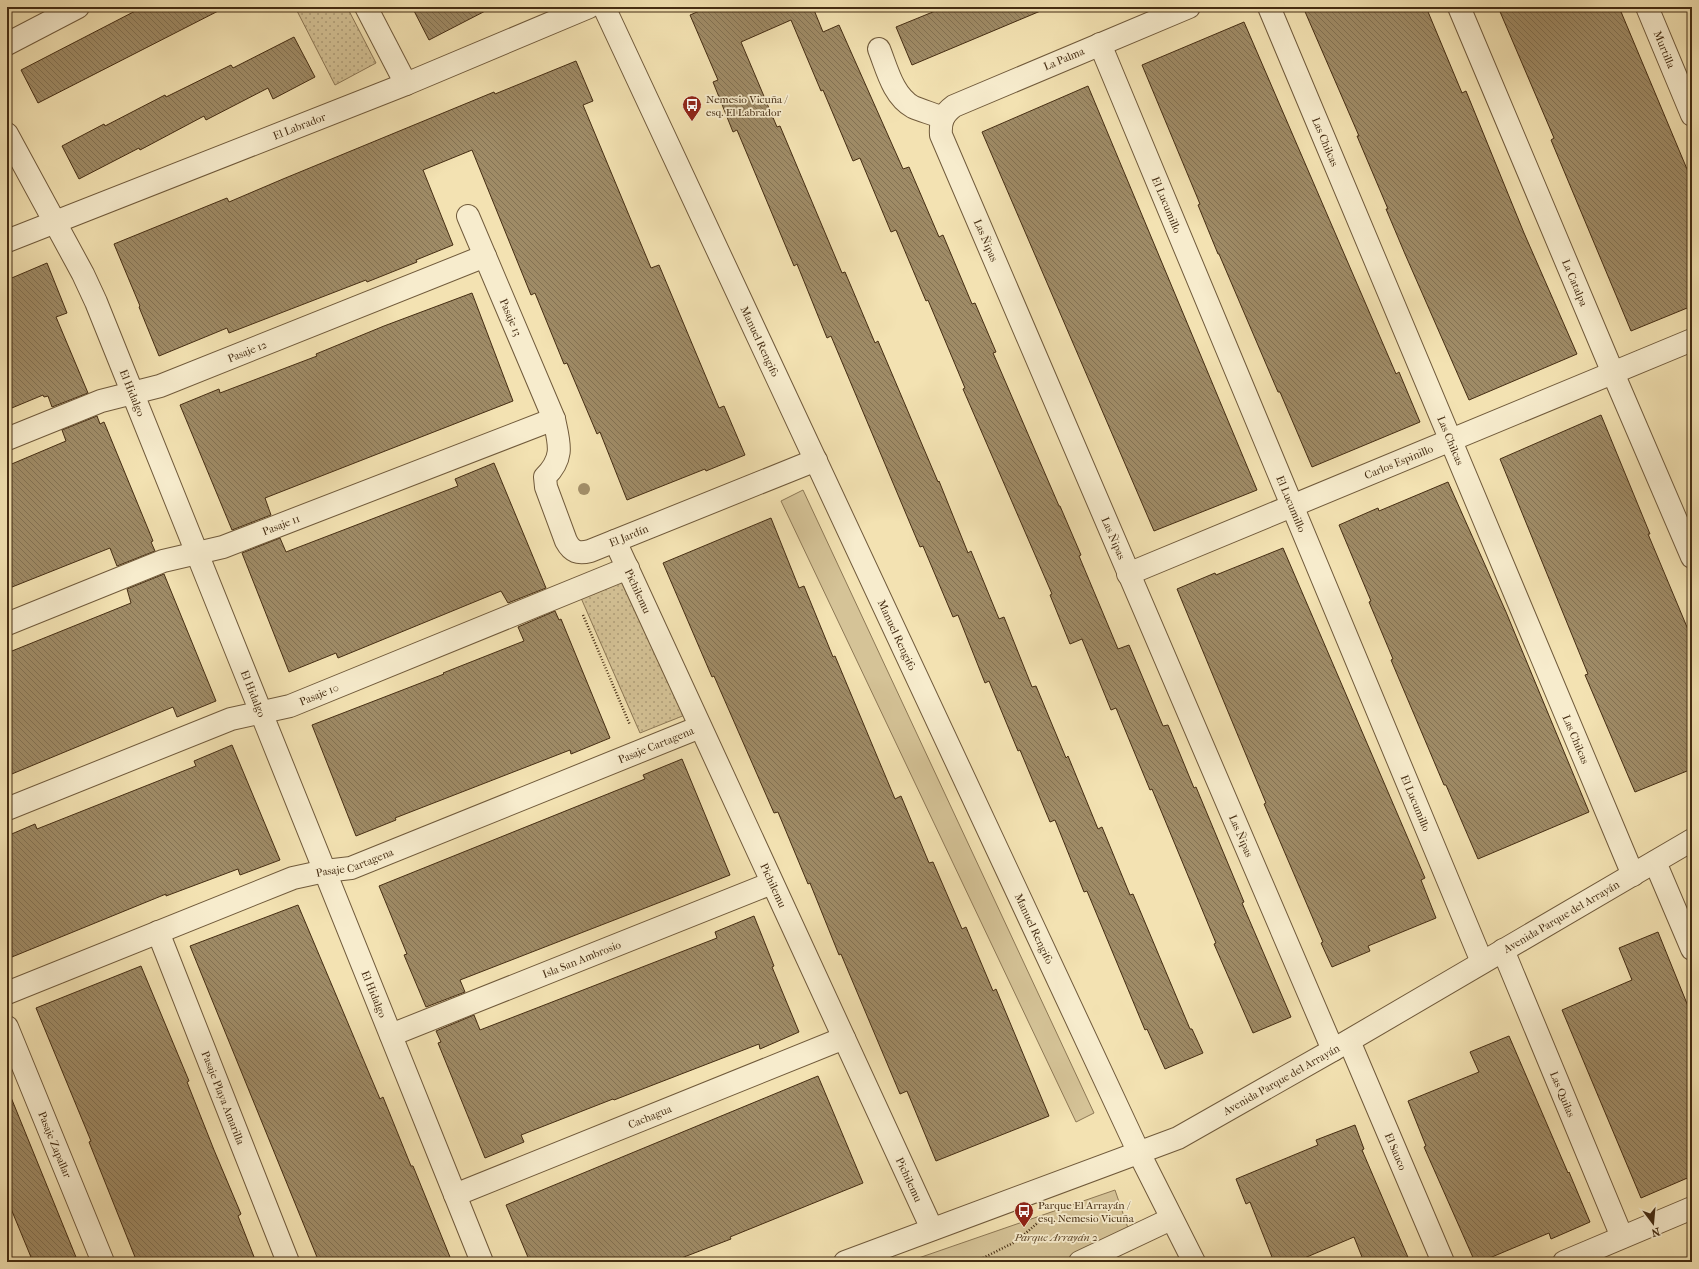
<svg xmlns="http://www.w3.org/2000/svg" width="1699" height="1269" font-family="'IM FELL French Canon',serif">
	<defs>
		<pattern id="grass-dots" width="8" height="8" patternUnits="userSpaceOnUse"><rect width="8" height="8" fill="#d5c397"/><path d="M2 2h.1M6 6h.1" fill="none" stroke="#af9f7a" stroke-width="1.8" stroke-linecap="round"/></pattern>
		<pattern id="building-back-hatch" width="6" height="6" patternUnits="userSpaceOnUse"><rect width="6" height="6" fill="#9f8b66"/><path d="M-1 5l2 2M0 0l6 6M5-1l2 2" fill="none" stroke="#837253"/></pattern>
	</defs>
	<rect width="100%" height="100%" fill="#f3e2b2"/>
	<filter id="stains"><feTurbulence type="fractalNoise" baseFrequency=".005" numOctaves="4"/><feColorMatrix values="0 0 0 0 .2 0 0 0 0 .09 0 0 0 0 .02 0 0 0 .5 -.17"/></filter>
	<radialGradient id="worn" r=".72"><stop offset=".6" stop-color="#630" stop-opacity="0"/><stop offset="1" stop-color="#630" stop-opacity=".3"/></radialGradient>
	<!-- grass -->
	<g fill="url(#grass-dots)" stroke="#8d7855">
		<path d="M295,7H347L376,63L335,85Z"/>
		<path d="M622,578L685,715L640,733L581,598Z"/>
	</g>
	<!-- park -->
	<g fill="#d5c397" stroke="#8d7855">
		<path d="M803,490L1094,1113L1076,1122L781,501Z"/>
		<path d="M1115,1190L1129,1231L1061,1262H907Z"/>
	</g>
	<!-- building -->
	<g fill="url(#building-back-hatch)" stroke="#452d13">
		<path d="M143,7H226L38,103L21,70Z"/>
		<path d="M412,7H493L429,40Z"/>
		<path d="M709,7H820L814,10L823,32L839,25L903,169L909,167L939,237L943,235L972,304L975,303L996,352L993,353L1059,506H1060L1081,555L1079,556L1118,649L1129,645L1163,726L1168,725L1194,788L1196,787L1244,902L1242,903L1291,1017L1253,1033L1214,944L1216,943L1152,789L1150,790L1116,708L1111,710L1082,639L1070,644L1050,595L1052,594L963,389L965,388L928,300L926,301L896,230L891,232L860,158L853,161L823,90L821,91L791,20L741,42L777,127L780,126L842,273L845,272L875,343L878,341L938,482L939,481L968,553L971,551L999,619L1004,617L1032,687L1036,686L1066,758L1068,756L1098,829L1102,827L1130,895L1133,894L1190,1029H1192L1203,1053L1165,1069L1147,1029L1145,1030L1087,891L1084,892L1055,820L1050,822L1020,750L1018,751L989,681L985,683L958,615L953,617L923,546L920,547L831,336L827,338L797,264L794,266L737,130L733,132L713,82L718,80L690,15Z"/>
		<path d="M945,7H1050L912,65L896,27Z"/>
		<path d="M1303,7H1426L1462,93L1466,91L1524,233L1577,354L1469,400L1405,254L1386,209H1388L1357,136H1359Z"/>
		<path d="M1498,7H1619L1692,181V306L1631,331L1551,140L1554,138Z"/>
		<path d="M1244,22L1396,374L1399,372L1420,422L1312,467L1280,392H1278L1219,254H1218L1198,205L1200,204L1142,65Z"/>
		<path d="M294,37L315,77L273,99L268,88L206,120L204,116L140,150L139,148L79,179L62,146L104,124L105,126L165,95L166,97L231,65L233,68Z"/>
		<path d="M576,61L593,101L583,105L651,268L659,265L719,408L724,406L745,455L706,471L705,469L627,500L600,432L597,434L567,363L564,364L535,293L531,295L472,150L423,170L453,245L416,260L417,262L367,282L366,280L229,333L227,328L159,356L139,307L140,306L114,244L227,198L229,202L283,179L494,92L495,94Z"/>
		<path d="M1088,86L1257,490L1154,531L982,132Z"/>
		<path d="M47,263L67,313L56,317L88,393L52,407L48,396L44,397L43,395L7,410V280Z"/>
		<path d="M472,293L513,401L265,498L271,515L232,530L180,405L219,389L220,393L317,356L316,354L384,326Z"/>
		<path d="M1601,415L1650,534H1648L1692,639V769L1635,792L1585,675L1588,674L1500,459Z"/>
		<path d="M97,416L100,424L104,422L153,541L151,542L155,551L117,566L110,548L7,589V466L66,441L62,430Z"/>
		<path d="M494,463L546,588L508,603L501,591L338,658L336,653L289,672L242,553L280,538L286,552L458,486L455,479Z"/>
		<path d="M1448,482L1506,612L1589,812L1478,859L1446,785H1444L1391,660L1393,659L1369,602L1371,601L1339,525L1378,508L1379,511Z"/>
		<path d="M771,518L799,588L804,586L833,657L835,656L895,799L901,796L929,863L933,862L962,929L966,927L993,991L996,989L1049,1116L936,1161L907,1091L900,1094L841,954L839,955L810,883L808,884L778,812L774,813L714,676L712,677L663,563Z"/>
		<path d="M1283,548L1425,878L1421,880L1436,918L1368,946L1370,951L1332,967L1321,943L1323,942L1264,804L1266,803L1177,589L1215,573L1216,575Z"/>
		<path d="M164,574L216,701L177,717L173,707L7,776V653L131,603L127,589Z"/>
		<path d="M555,611L559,620L561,619L610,738L571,754L570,750L395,818L396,820L356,836L312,725L444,674L443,673L524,641L518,627Z"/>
		<path d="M232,745L280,860L240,875L238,869L166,896V894L7,959V836L35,824L37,829L196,766L194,761Z"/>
		<path d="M682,759L730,875L460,980L465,992L426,1007L404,955L407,954L379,886L645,779L643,775Z"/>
		<path d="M298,905L380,1099L383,1097L411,1166H413L452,1262H319L190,946Z"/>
		<path d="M754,916L774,966L772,967L799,1032L760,1049L759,1044L614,1100L613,1099L521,1135L524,1142L485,1158L438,1043L441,1042L436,1031L474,1015L480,1030L717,938L715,932Z"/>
		<path d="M1658,932L1692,1016V1176L1641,1198L1562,1010L1632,980L1619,948Z"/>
		<path d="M141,966L189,1081L187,1082L214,1150L241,1214L238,1216L256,1262H137L89,1142L91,1141L36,1008Z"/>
		<path d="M1509,1036L1568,1173L1569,1172L1590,1222L1551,1239L1549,1233L1480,1262H1475L1424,1147L1426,1146L1408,1101L1479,1072L1470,1052Z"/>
		<path d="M818,1076L863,1183L730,1237L731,1239L671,1262H530L506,1205Z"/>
		<path d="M7,1090H8L78,1262H33L7,1199Z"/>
		<path d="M1355,1125L1364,1149L1362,1150L1410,1262H1364L1354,1237L1295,1262H1274L1250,1202L1246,1204L1236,1179L1318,1145L1316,1140Z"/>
	</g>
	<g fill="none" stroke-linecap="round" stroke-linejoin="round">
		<!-- minor casing -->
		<g stroke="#705a3b" stroke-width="24">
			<g id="minor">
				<path d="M366,7L406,84"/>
				<path id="s1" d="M1189,7L954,106C943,114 940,122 941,135L1333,1050"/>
				<path id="s2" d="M1269,7L1633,875"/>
				<path id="s3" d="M1459,7L1613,373L1692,557"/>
				<path id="s4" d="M1647,7L1692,115"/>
				<path d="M7,44L78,7"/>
				<path id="s5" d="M1100,44L1482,962"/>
				<path d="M879,49C887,69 893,96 913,107C923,111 933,114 943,118"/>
				<path id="s6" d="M7,134L83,274L96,302L482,1262"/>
				<path id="s7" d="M468,216L554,419C559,443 565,457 545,477L546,487L566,541C572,552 578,554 590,551L816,460"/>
				<path id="s8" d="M7,241L406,84L589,7"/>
				<path id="s9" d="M7,439L101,401L160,386L485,256"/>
				<path id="s10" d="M615,541L932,1229"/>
				<path id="s11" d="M1128,574L1692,340"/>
				<path id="s12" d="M7,624L163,561L223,547L554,419"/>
				<path id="s13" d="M7,809L231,719L290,706L628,568"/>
				<path d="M1655,862L1692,949"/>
				<path id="s14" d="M158,932L288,1262"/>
				<path id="s15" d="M1503,950L1622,1237"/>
				<path id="s16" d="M7,993L293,878L325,871L351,868L700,727"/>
				<path id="s17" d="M7,1027L103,1262"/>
				<path id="s18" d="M391,1035L772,883"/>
				<path id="s19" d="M1349,1041L1443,1262"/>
				<path id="s20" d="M455,1195L844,1038"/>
				<path d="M1080,1262L1171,1219"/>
				<path d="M1564,1262L1692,1208"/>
			</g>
		</g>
		<!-- tertiary casing -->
		<g stroke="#705a3b" stroke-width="24">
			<g id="tertiary">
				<path id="s21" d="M604,7L1139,1153L1194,1262"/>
				<path id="s22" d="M845,1262L1178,1138L1333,1050L1692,840"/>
			</g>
		</g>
		<!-- path -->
		<g stroke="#452d13" stroke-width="2.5" stroke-dasharray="1 2" stroke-linecap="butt">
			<path d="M583,615L630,725"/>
			<path d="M975,1262L1015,1242L1040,1221"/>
		</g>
		<!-- minor -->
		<use href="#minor" stroke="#f7eccd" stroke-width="22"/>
		<!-- tertiary -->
		<use href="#tertiary" stroke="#f7eccd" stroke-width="22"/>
	</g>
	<!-- trees -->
	<circle fill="#a38f69" cx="584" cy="489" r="6"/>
	<!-- icons -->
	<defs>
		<g id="bus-pin" transform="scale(1)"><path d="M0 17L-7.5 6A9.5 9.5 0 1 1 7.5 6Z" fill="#8f2418" stroke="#f7eccd"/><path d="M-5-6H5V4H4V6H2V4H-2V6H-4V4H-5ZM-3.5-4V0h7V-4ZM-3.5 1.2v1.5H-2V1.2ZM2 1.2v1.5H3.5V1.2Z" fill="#fff"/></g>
	</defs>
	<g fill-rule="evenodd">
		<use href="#bus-pin" x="692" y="105"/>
		<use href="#bus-pin" x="1024" y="1211"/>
	</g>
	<g text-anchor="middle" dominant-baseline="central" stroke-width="3.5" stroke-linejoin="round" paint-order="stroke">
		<!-- street labels -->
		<g font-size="11" fill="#452d13" stroke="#f7eccd">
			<text stroke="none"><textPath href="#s4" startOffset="46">Murtilla</textPath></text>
			<text transform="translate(1064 59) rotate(-23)">La Palma</text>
			<text stroke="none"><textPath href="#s8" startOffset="314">El Labrador</textPath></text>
			<text stroke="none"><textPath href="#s2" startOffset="146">Las Chilcas</textPath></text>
			<text stroke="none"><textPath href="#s5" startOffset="174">El Lucumillo</textPath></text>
			<text stroke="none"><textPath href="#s1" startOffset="403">Las Ñipas</textPath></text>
			<text stroke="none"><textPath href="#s3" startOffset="299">La Catalpa</textPath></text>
			<text stroke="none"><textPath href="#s7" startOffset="110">Pasaje 13</textPath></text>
			<text stroke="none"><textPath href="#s21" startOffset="369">Manuel Rengifo</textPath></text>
			<text stroke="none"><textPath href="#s9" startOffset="256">Pasaje 12</textPath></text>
			<text stroke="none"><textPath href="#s6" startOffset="288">El Hidalgo</textPath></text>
			<text stroke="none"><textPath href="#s2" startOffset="470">Las Chilcas</textPath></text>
			<text stroke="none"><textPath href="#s11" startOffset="293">Carlos Espinillo</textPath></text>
			<text stroke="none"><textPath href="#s5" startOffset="498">El Lucumillo</textPath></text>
			<text stroke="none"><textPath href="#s12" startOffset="292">Pasaje 11</textPath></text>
			<text stroke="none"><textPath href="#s7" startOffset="421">El Jardín</textPath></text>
			<text stroke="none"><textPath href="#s1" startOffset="727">Las Ñipas</textPath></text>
			<text stroke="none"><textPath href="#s10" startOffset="55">Pichilemu</textPath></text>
			<text stroke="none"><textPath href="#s21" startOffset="693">Manuel Rengifo</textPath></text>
			<text stroke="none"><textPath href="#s6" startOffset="612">El Hidalgo</textPath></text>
			<text stroke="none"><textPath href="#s13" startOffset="333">Pasaje 10</textPath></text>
			<text stroke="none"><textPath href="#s2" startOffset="794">Las Chilcas</textPath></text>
			<text stroke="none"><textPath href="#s16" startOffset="696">Pasaje Cartagena</textPath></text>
			<text stroke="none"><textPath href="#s5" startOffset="822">El Lucumillo</textPath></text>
			<text stroke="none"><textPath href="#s1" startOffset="1051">Las Ñipas</textPath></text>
			<text stroke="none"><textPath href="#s16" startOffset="372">Pasaje Cartagena</textPath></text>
			<text stroke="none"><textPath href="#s10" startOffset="379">Pichilemu</textPath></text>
			<text stroke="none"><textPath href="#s22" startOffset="798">Avenida Parque del Arrayán</textPath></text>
			<text stroke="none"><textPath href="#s21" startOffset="1017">Manuel Rengifo</textPath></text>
			<text stroke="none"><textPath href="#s18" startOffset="205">Isla San Ambrosio</textPath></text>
			<text stroke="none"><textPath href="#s6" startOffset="936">El Hidalgo</textPath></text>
			<text stroke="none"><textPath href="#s22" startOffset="474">Avenida Parque del Arrayán</textPath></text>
			<text stroke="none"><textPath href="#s15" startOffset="156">Las Quilas</textPath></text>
			<text stroke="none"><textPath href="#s14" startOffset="178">Pasaje Playa Amarilla</textPath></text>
			<text stroke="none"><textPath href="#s20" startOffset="210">Cachagua</textPath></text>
			<text stroke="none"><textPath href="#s17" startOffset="127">Pasaje Zapallar</textPath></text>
			<text stroke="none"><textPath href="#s19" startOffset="120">El Sauco</textPath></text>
			<text stroke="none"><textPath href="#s10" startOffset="703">Pichilemu</textPath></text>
		</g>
		<!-- poi labels -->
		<g font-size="11" fill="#452d13" stroke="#f7eccd" text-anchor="start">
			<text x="706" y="99">Nemesio Vicuña /<tspan x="706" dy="13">esq. El Labrador</tspan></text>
			<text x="1038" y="1205">Parque El Arrayán /<tspan x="1038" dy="13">esq. Nemesio Vicuña</tspan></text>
		</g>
		<!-- park labels -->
		<g font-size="11" font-style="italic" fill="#624b2d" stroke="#f7eccd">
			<text x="1056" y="1237">Parque Arrayán 2</text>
		</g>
	</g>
	<!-- margin -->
	<rect width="1699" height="1269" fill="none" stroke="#f3e2b2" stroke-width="24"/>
	<rect x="8" y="8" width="1683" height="1253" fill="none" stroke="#452d13" stroke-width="2"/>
	<rect x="12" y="12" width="1675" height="1245" fill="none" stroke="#452d13"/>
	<!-- north arrow -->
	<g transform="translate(1653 1223) rotate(164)" stroke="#f7eccd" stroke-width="3" paint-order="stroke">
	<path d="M0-3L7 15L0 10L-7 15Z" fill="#452d13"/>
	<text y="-6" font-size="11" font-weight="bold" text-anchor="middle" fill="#452d13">N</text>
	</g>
	<rect width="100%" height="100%" filter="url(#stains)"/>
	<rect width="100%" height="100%" fill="url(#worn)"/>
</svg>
